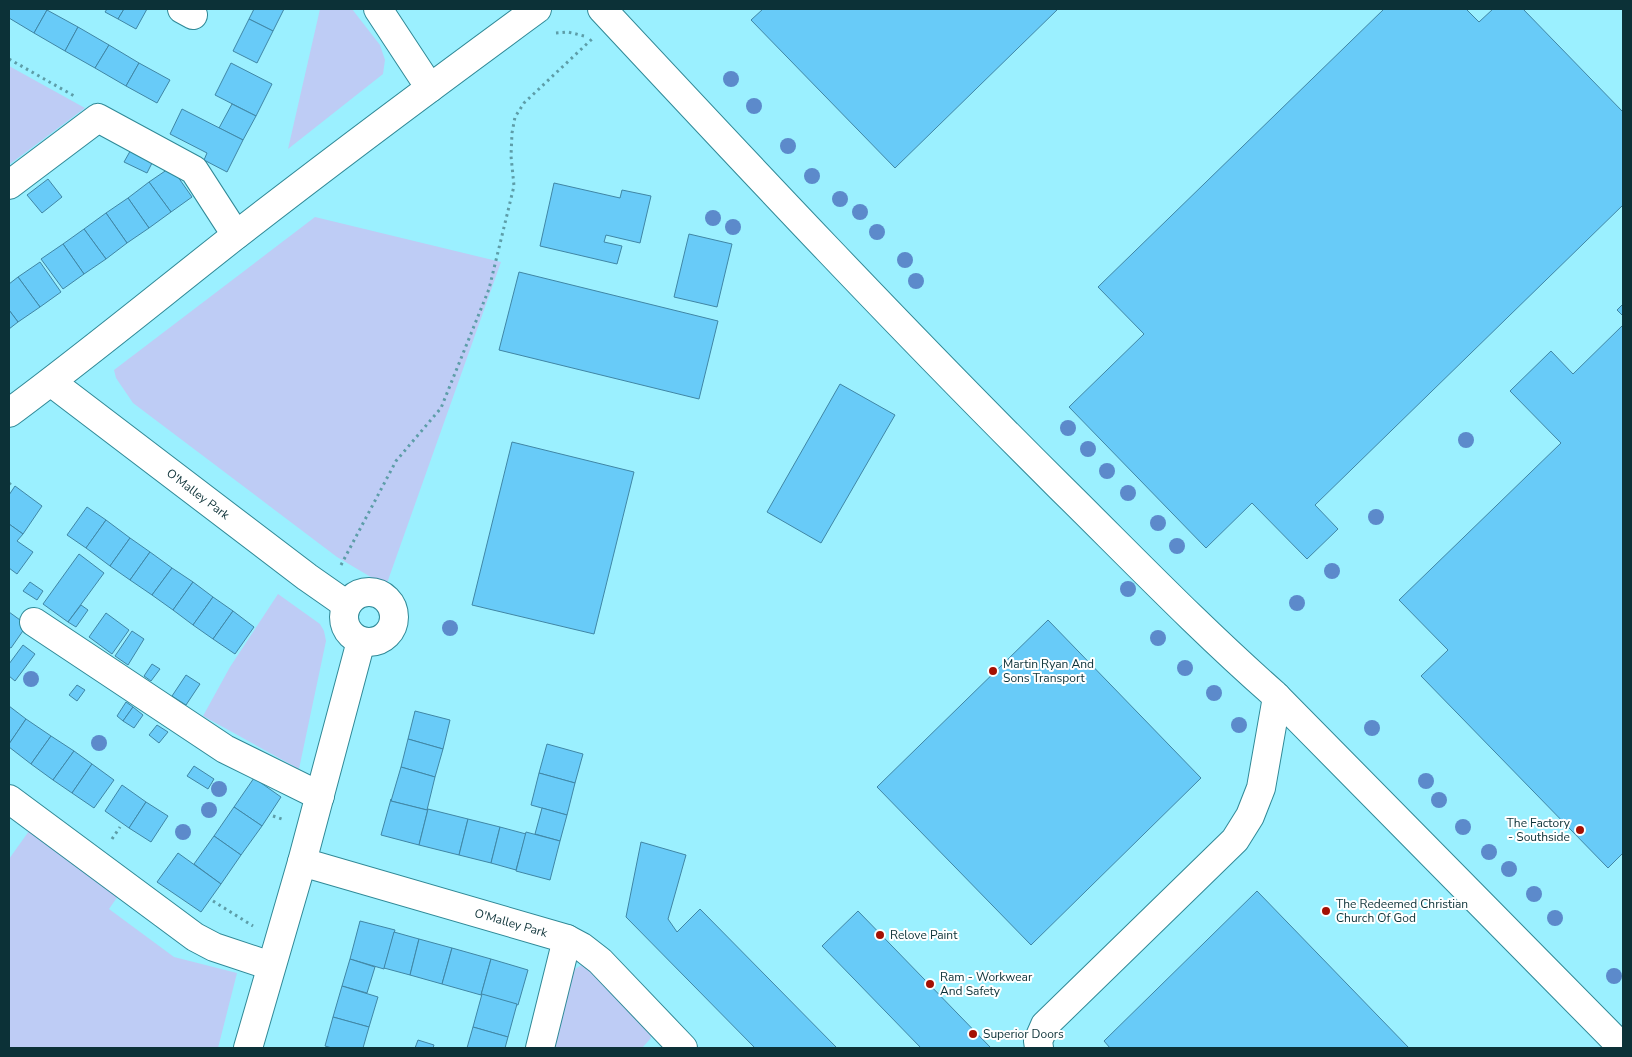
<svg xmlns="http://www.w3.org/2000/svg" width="1632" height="1057" font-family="'Nunito Sans',sans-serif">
	<rect width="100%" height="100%" fill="#9bf0ff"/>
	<!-- green -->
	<g fill="#beccf5">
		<path d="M320,9H352L380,45L385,60L383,74L288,149Z"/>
		<path d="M9,66L85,108L10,164L9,163Z"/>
		<path d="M315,217L501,262L386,586L337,557L133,403L116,378L114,370Z"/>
		<path d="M278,594L320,624L324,631L326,641L299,769L203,716L230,667Z"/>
		<path d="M29,831L118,896L109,909L174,957L237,973L218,1048H9V859Z"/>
		<path d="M585,963L650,1032L651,1038L642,1048H549L568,973Z"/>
	</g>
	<!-- building -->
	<g fill="#68cbf8" stroke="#4086a5">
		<path d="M9,9H46L47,10L34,33L9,18Z"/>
		<path d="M107,9H124L118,19L105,12Z"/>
		<path d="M124,9H147L136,29L118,19Z"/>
		<path d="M254,9H284L273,31L249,19Z"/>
		<path d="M763,9H1058L895,168L751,20Z"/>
		<path d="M1384,9H1466L1479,22L1493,9H1523L1623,112V205L1315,505L1338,529L1307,559L1252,503L1206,548L1069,407L1144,334L1098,287Z"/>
		<path d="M47,10L78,27L65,51L34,33Z"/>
		<path d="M249,19L273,31L257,63L233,51Z"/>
		<path d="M78,27L109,45L95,68L65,51Z"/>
		<path d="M109,45L139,63L126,86L95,68Z"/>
		<path d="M139,63L170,80L157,103L126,86Z"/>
		<path d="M231,63L272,84L256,116L215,95Z"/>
		<path d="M232,104L256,116L243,140L219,128Z"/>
		<path d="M182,109L243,140L227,172L204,160L207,153L170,134Z"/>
		<path d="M133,146L155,157L147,173L124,162Z"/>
		<path d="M171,167L192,197L171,212L149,182Z"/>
		<path d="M48,179L62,197L42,213L27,195Z"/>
		<path d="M149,182L171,212L149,228L128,198Z"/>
		<path d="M554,183L620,198L622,190L651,196L640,243L606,235L604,242L622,246L617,264L540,246Z"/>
		<path d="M128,198L149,228L127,243L106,213Z"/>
		<path d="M106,213L127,243L106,259L84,229Z"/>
		<path d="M84,229L106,259L84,274L63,244Z"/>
		<path d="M689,234L732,244L717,307L674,297Z"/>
		<path d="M63,244L84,274L63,289L41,259Z"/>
		<path d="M40,262L61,292L40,307L18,277Z"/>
		<path d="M519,272L718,321L699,399L499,350Z"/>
		<path d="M18,277L40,307L18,322L9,310V284Z"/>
		<path d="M1623,304V316L1617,310Z"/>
		<path d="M9,310L18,322L9,329Z"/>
		<path d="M1623,325V853L1608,868L1421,676L1448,650L1399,600L1561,443L1510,391L1551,351L1573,374Z"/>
		<path d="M840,384L895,415L821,543L767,512Z"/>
		<path d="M512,442L634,472L594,634L472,605Z"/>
		<path d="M15,486L42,506L23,534L9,524V495Z"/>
		<path d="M87,507L106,520L86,548L67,535Z"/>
		<path d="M106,520L130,538L110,566L86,548Z"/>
		<path d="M9,524L23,534L17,541L33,552L17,574L9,568Z"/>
		<path d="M130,538L150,552L130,580L110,566Z"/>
		<path d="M150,552L172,568L152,595L130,580Z"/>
		<path d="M79,554L104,573L68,622L43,604Z"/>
		<path d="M172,568L193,582L173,610L152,595Z"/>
		<path d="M30,582L43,591L37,600L23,591Z"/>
		<path d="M193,582L213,597L193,625L173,610Z"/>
		<path d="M213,597L233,611L213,639L193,625Z"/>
		<path d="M81,605L88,610L76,627L68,622Z"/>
		<path d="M233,611L254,627L235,654L213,639Z"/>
		<path d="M9,612L27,625L11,648L9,647Z"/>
		<path d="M106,613L129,630L112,654L89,637Z"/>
		<path d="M1048,620L1201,778L1031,945L877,787Z"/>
		<path d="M132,631L144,639L128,665L115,656Z"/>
		<path d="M23,645L35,654L15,681L9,676V664Z"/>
		<path d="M152,664L160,669L151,681L144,676Z"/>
		<path d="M186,675L200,684L186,705L172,696Z"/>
		<path d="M77,685L85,690L77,701L69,695Z"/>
		<path d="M126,702L133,707L123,721L117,716Z"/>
		<path d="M9,706L26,719L9,744Z"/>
		<path d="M133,707L143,715L134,728L123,721Z"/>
		<path d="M415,711L450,720L443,749L408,739Z"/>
		<path d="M26,719L51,736L31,764L9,747V744Z"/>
		<path d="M157,725L168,732L159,743L149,735Z"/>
		<path d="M51,736L74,751L53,780L31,764Z"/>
		<path d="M408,739L443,749L435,777L401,767Z"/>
		<path d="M547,744L583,754L575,783L539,773Z"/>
		<path d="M74,751L92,764L72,793L53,780Z"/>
		<path d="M92,764L114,780L94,808L72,793Z"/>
		<path d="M194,766L214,779L208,789L187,776Z"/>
		<path d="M401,767L435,777L427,810L391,801Z"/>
		<path d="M539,773L575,783L567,815L531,805Z"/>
		<path d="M254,778L281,797L262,826L234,807Z"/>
		<path d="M122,785L146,802L129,828L105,811Z"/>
		<path d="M391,799V801L427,810L428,809L419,845L381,835Z"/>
		<path d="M146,802L168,816L151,842L129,828Z"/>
		<path d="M234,807L262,826L241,855L214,836Z"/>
		<path d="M542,808L567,815L560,841L535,834Z"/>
		<path d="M428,809L468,819L459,855L419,845Z"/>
		<path d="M468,819L500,827L491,863L459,855Z"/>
		<path d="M500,827L526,834L516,870L491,863Z"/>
		<path d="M526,832L560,841L550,880L516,871Z"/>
		<path d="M214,836L241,855L221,884L194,864Z"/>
		<path d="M641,842L686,855L668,919L677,932L700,909L837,1048H755L626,917Z"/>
		<path d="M178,853L221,884L201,912L157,882Z"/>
		<path d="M1257,891L1409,1048H1110L1104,1041Z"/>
		<path d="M858,911L991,1048H921L822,946Z"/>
		<path d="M360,921L395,930L384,969L350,959Z"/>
		<path d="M394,932L419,939L410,975L384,968Z"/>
		<path d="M419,939L452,948L442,984L410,975Z"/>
		<path d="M452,948L491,959L481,995L442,984Z"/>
		<path d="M350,959L375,967L367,993L342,986Z"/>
		<path d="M491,959L528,970L518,1005L481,995Z"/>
		<path d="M342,986L378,997L369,1027L333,1017Z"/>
		<path d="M482,994L517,1004L508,1037L473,1027Z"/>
		<path d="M333,1017L369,1027L363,1048H332L325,1046Z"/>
		<path d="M473,1027L508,1037L505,1048H467Z"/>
		<path d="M418,1040L434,1045L433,1048H415Z"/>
	</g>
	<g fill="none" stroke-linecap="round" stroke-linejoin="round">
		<!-- minor casing -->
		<g stroke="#308997" stroke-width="30">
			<g id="minor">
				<path d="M182,9L193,15"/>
				<path d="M378,9L430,88"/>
				<path d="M602,9C752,170 903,331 1059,486C1130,556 1199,628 1274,694L1623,1048"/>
				<path d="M9,185L98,118L194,170L236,235"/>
				<path d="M51,382L307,577L347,605"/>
				<circle cx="369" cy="617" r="25"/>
				<path d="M34,622L225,749L320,796"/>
				<path d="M9,799L195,937L214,947L271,966"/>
				<path d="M302,862L567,939L582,947L600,961L683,1048"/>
				<path d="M248,1048L302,862L361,641"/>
				<path d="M540,1048L567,939"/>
				<path d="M1039,1048L1038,1041L1045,1025L1235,840L1250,816L1261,788L1277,697"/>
			</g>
		</g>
		<!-- major casing -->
		<g stroke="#308997" stroke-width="30">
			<path id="major" d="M9,413C86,356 160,295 235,236C334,159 436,83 537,9"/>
		</g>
		<!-- path -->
		<g stroke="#5d9da8" stroke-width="3" stroke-dasharray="2.5 4" stroke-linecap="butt">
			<path d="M556,33L568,32L584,36"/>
			<path d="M9,59L76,97"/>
			<path d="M9,483L11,485"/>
			<path d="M341,565L396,461L441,408L489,289L514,186L511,156L512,133L515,117L524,103L592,39"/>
			<path d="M273,816L282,819"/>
			<path d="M112,839L120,827"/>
			<path d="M213,901L253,926"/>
		</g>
		<!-- minor -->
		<use href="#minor" stroke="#fff" stroke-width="28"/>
		<!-- major -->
		<use href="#major" stroke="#fff" stroke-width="28"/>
	</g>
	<!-- trees -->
	<g fill="#5c8acb">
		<circle cx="731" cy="79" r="8"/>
		<circle cx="754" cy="106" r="8"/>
		<circle cx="788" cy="146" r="8"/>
		<circle cx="812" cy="176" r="8"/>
		<circle cx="840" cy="199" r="8"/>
		<circle cx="860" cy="212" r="8"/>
		<circle cx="713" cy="218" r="8"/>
		<circle cx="733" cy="227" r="8"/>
		<circle cx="877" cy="232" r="8"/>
		<circle cx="905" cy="260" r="8"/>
		<circle cx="916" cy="281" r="8"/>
		<circle cx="1068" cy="428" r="8"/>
		<circle cx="1466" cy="440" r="8"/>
		<circle cx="1088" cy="449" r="8"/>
		<circle cx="1107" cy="471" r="8"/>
		<circle cx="1128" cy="493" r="8"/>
		<circle cx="1376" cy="517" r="8"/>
		<circle cx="1158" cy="523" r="8"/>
		<circle cx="1177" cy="546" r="8"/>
		<circle cx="1332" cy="571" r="8"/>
		<circle cx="1128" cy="589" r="8"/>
		<circle cx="1297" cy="603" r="8"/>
		<circle cx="450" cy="628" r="8"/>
		<circle cx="1158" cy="638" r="8"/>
		<circle cx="1185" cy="668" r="8"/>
		<circle cx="31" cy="679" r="8"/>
		<circle cx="1214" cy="693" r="8"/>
		<circle cx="1239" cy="725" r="8"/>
		<circle cx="1372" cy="728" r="8"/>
		<circle cx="99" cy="743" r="8"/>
		<circle cx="1426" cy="781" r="8"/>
		<circle cx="219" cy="789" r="8"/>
		<circle cx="1439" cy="800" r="8"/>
		<circle cx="209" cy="810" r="8"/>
		<circle cx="1463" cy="827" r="8"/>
		<circle cx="183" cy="832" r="8"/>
		<circle cx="1489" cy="852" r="8"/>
		<circle cx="1509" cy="869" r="8"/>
		<circle cx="1534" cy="894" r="8"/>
		<circle cx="1555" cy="918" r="8"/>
		<circle cx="1614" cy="976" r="8"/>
	</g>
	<!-- markers -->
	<g fill="#a41003" stroke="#fff" stroke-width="2">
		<circle cx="993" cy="671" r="5"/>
		<circle cx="1580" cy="830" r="5"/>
		<circle cx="1326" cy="911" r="5"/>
		<circle cx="880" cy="935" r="5"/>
		<circle cx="930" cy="984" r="5"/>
		<circle cx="973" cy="1034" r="5"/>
	</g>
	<g text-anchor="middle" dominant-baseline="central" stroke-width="4" stroke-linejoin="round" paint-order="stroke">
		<!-- street labels -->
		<g font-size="12" fill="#0c3137" stroke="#fff">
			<text transform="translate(198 494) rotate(37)">O'Malley Park</text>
			<text transform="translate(511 923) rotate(16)">O'Malley Park</text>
		</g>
		<!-- poi labels -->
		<g font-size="12" fill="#0c3137" stroke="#fff" text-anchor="start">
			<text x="1003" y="664">Martin Ryan And<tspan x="1003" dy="14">Sons Transport</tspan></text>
			<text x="1570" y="823" text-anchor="end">The Factory<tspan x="1570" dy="14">- Southside</tspan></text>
			<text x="1336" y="904">The Redeemed Christian<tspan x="1336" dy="14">Church Of God</tspan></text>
			<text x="890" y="935">Relove Paint</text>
			<text x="940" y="977">Ram - Workwear<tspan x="940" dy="14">And Safety</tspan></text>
			<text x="983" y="1034">Superior Doors</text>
		</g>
	</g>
	<!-- border -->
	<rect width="1632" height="1057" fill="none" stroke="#0c3137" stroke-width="20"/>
</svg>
